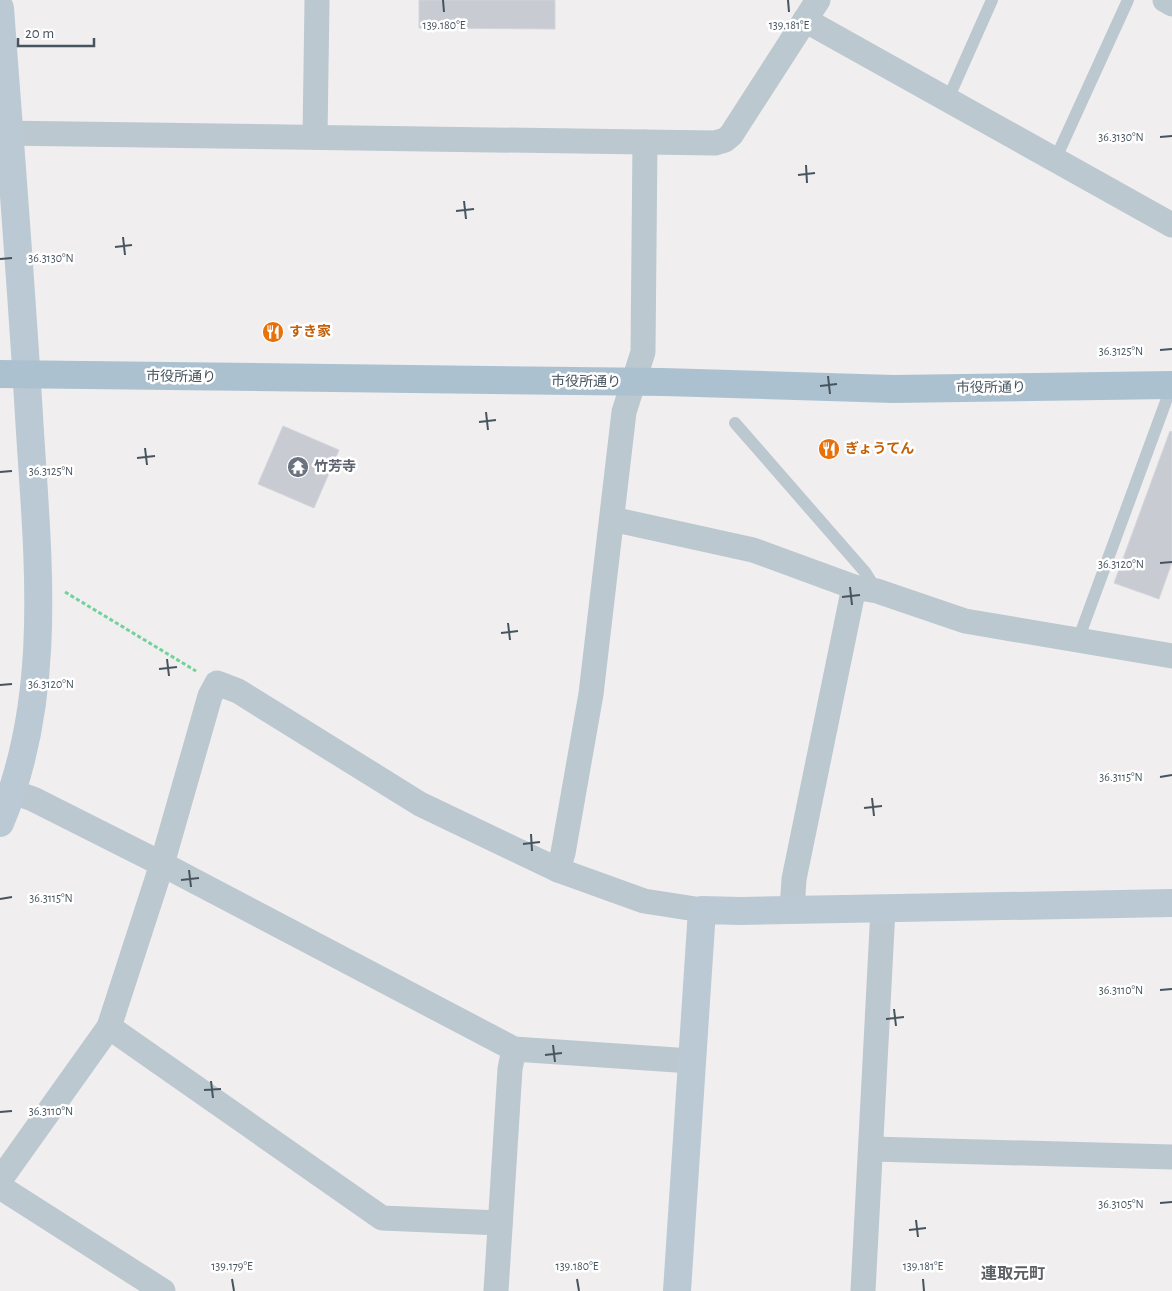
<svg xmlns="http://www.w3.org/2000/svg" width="1172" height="1291" font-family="'Alegreya Sans','Noto Sans JP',sans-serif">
	<rect width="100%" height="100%" fill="#f1eeef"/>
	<!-- building -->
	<g fill="#c8ccd2" stroke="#d2d5db">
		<path d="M419,0H555V29L419,28Z"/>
		<path d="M283,426L339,450L314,508L258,484Z"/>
		<path d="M1170,431L1172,432V562L1159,599L1114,583Z"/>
	</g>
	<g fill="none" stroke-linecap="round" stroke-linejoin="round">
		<!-- path -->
		<path stroke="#6fd39a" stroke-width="3" stroke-dasharray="4 2.5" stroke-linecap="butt" d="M65,592L196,671"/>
		<!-- lane -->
		<g stroke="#bbc8cf" stroke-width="12">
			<path d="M948,99L992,0"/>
			<path d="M1055,160L1128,0"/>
			<path d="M735,423L865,572L877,591"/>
			<path d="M1078,640L1172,385"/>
		</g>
		<!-- street -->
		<g stroke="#bbc8cf" stroke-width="25">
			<path d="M1165,0L1172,4"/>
			<path d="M805,20L1172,225"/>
			<path d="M0,133L715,143L725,140L731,135L818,0"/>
			<path d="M315,137L317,0"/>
			<path d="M612,519L753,550L854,587L877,591L965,621L1172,656"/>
			<path d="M13,792L33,799L162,864L514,1049L691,1061"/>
			<path d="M558,870L563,853L591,694L624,412L643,352L645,142"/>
			<path d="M792,910L794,879L854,587"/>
			<path d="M109,1027L382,1218L500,1223"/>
			<path d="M872,1149L1172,1157"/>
			<path d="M0,1180L109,1027L162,864L210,696L217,683L238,691L420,804L558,870L644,901L702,910"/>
			<path d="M0,1187L163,1291"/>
			<path d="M496,1291L510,1069L514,1049"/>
			<path d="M863,1291L883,909"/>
		</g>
		<!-- secondary -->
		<g stroke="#bbc9d4" stroke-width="28">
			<path d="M0,8C10,144 21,280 29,416C37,551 55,694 0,823"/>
			<path d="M677,1291L702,910L740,911L1172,903"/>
		</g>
		<!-- primary -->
		<path stroke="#acc1d0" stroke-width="28" d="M0,374L663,382L893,389L1172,385"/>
	</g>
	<!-- ticks -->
	<path fill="none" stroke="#45545e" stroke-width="2" d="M443,0L444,12M788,0L789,12M1160,137L1172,136M806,165L807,183M798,175L815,173M464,201L466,219M456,211L474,209M123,237L125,255M115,247L132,245M0,259L12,258M1160,350L1172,349M828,376L830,394M820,386L837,384M486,412L488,430M479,422L496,420M145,448L147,465M137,458L155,456M0,472L12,471M1160,563L1172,562M850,587L852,605M842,597L860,595M508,623L510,640M501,633L518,631M167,659L169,676M159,669L177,667M0,685L12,684M1160,777L1172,775M872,798L874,816M864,808L882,806M531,834L532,851M523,844L540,842M189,870L191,887M181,880L199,878M0,899L12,897M1160,990L1172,989M894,1009L896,1026M886,1019L904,1017M553,1045L555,1062M545,1055L562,1053M211,1081L213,1098M204,1090L221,1089M0,1112L12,1111M1160,1203L1172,1202M916,1220L918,1237M909,1230L926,1228M232,1279L234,1291M577,1279L579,1291M923,1279L924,1291"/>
	<!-- icons -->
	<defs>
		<g id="restaurant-disc" transform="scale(1.125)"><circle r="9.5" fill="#e8710a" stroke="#fff"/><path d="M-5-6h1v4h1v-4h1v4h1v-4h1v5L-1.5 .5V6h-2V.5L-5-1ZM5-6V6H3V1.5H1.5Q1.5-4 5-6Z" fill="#fff"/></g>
		<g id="temple-disc" transform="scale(1.125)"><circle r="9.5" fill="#6b7280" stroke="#fff"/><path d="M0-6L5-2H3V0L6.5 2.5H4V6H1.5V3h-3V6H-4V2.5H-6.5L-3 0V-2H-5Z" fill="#fff"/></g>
	</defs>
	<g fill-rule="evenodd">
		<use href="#restaurant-disc" x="273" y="332"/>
		<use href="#restaurant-disc" x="829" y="449"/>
		<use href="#temple-disc" x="298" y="467"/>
	</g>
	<g text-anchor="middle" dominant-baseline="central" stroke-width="5" stroke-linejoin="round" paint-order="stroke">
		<!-- food labels -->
		<g font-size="14" font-weight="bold" fill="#c56008" stroke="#fff" text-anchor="start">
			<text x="289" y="332">すき家</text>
			<text x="845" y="449">ぎょうてん</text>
		</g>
		<!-- street labels -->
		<g font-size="14" fill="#45545e" stroke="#fff">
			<text transform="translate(181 377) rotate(1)">市役所通り</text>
			<text transform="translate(586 382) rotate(1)">市役所通り</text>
			<text transform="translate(991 388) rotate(-1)">市役所通り</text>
		</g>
		<!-- worship labels -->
		<g font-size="14" font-weight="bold" fill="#5b616d" stroke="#fff" text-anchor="start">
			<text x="314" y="467">竹芳寺</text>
		</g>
		<!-- quarter labels -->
		<g font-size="16" font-weight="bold" fill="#5b6064" stroke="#fff">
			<text x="1013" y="1274">連取元町</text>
		</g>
	</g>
	<g font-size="12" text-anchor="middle" fill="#45545e" stroke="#fff" stroke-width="5" stroke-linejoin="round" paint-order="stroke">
		<text x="444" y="29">139.180°E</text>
		<text x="789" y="29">139.181°E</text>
		<text x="1121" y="141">36.3130°N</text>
		<text x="51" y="262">36.3130°N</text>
		<text x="1121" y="355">36.3125°N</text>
		<text x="51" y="475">36.3125°N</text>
		<text x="1121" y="568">36.3120°N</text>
		<text x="51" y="688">36.3120°N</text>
		<text x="1121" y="781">36.3115°N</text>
		<text x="51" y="902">36.3115°N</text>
		<text x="1121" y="994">36.3110°N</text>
		<text x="51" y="1115">36.3110°N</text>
		<text x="1121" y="1208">36.3105°N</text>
		<text x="232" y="1270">139.179°E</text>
		<text x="577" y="1270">139.180°E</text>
		<text x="923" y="1270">139.181°E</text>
	</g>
	<!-- scale -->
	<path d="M18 38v8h76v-8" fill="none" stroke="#45545e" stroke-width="2.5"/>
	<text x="25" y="38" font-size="15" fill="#45545e" stroke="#ffffff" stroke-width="4" paint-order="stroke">20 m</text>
</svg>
